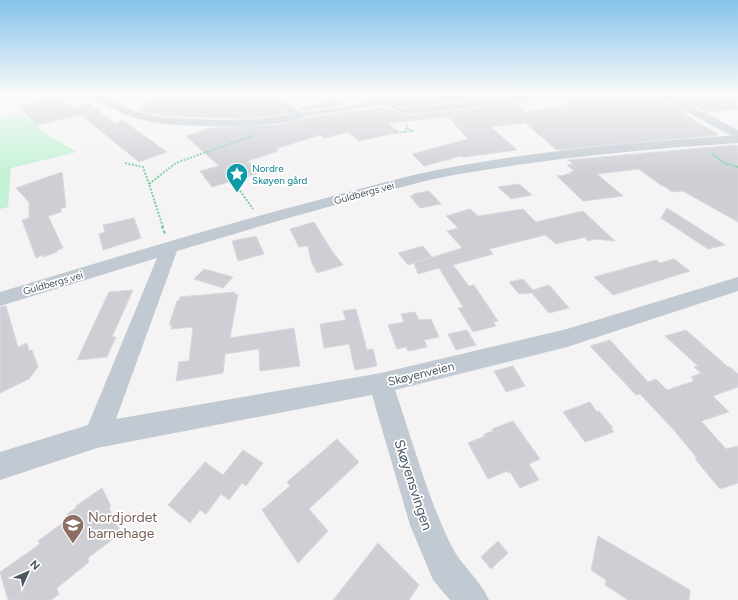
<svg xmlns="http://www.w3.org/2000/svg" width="738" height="600" font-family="Figtree,sans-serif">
	<rect width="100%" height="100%" fill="#f5f3f3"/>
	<!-- green -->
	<path fill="#c3f1d5" d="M22,114L48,135L77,152L11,168L8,207L0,209V120Z"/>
	<!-- building -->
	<g fill="#cdcfd5" stroke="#d7d9de">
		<path d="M165,93H197L228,96L231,94L267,101L287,113L257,118H217L164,116L137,110Z"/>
		<path d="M437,93H485L489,96L505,95L506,96L404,108L385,100L356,104L387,94L404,101L441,97Z"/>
		<path d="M619,93H652L654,96L688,114H684L719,135L557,150L525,123L491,127L517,150L464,157L461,156L424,166L412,154L468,139L448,117L388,123L399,132L359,141L348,132L324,138L320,135L278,148H280L276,149L278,151L248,161L259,173L212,187L200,171L219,166L186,136L211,128L281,125L298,121L304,118L385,107L405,116L516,104L525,112L575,104L568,100Z"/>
		<path d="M670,93H731L738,109L707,112Z"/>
		<path d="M58,97L75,109L87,102L115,124L122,120L167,152L139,162L81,115L36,125L18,106Z"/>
		<path d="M334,99L346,105L303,111L298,109Z"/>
		<path d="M735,145L738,146V222L683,191L672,192L664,186H662L639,169L597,174L623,196L583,201L557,176L566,175L565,174H571L569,172L574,171L567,165L573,164L568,160Z"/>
		<path d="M62,172L66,207L61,208V212L48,216L63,248L56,251L57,252L43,257V255L36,258L22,220L29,218V202L16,188Z"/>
		<path d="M519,184L532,195L511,199L498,187Z"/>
		<path d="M429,191L441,204L420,208L410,196L415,195L413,194Z"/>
		<path d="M667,208L725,245L708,249L661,218Z"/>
		<path d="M470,209L478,216L523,209L536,222L583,211L615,241L595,239L588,241L585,237L556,244L545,235L489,249L493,254L453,265L469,286L474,285L498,321L493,322L496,326L473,332L458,308L463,307L439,268L418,274L414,263L462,248L447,231L458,228L446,216Z"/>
		<path d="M134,218L141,238L103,250L99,234L105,232L103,225Z"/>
		<path d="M314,222L332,251L343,265L317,273L311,261L308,246L299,247L290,229Z"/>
		<path d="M256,236L264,254L238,261L232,241Z"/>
		<path d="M423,246L432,257L408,265L398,253Z"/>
		<path d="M674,259L690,271L613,295L594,277L656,260L660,263Z"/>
		<path d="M204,269L233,277L223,288L194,279Z"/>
		<path d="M523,279L533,290L549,285L569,308L549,313L532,293L519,294L509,282Z"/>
		<path d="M133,290L112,337H116L107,357L77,360L109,292Z"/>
		<path d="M235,292V295L238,294L230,338L294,328L300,366L260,371L259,349H258L225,354L223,373L176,381L179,362L189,361L193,327L171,329L172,325H169L177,301H179L180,297Z"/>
		<path d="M6,306L18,347L27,343L29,351L32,350L38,367L29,379L0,393V307Z"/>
		<path d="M356,309L367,350L373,349L377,366L355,370L349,344L324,348L320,324L346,320L343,311Z"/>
		<path d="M415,312L419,320L431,319L439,337L424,340L427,347L408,351L406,347L397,349L388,325L404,322L401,314Z"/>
		<path d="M467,330L476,345L456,350L448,334Z"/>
		<path d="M686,330L728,367H730L738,374V387L713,396L729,412L701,421L726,449L738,446V483L720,489L695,459L697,458L673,429L640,394L636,395L590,346L610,340L648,382L656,379L667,390L694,381L691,377L701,373L694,367L698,366L665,336Z"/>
		<path d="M513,366L525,386L506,392L494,371Z"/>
		<path d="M590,402L597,412L599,411L613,428L611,429L614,432L585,442L563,412Z"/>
		<path d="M513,421L540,459L529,464L539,480L520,488L510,472L508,473L507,471L488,479L468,443L485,436L484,434L493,431L492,429Z"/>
		<path d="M337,439L359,462L309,509L328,531L298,563L262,510L290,486L287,482Z"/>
		<path d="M243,450L263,463L246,486L242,483L229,500L221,494L206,514L200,510L190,523L168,505L205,462L223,475Z"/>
		<path d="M102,488L111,506L109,508L121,533L88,558L89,562L57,588L59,594L51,600H8L0,572L40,544L38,541L69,518L67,514L76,508V506Z"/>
		<path d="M598,536L690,590L689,600H628L605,585L606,580L591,570Z"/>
		<path d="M498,541L508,553L491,569L481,557Z"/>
		<path d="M378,543L419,585L409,600H333Z"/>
	</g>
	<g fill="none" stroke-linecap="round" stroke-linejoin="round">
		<!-- path-far2 -->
		<g stroke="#7ad0a6" stroke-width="1.5" stroke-dasharray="1.5 1" stroke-linecap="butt">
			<path d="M583,101L604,111"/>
			<path d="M403,132L413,131L407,128"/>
			<path d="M395,133L405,132L408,123"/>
			<path d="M207,152L255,135"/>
		</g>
		<!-- path-far1 -->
		<g stroke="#7ad0a6" stroke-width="2" stroke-dasharray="2 1.5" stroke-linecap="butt">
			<path d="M712,154L724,163L738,167"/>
			<path d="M125,163L143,167L149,184"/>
			<path d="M236,185L253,209"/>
			<path d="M163,227L149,184L176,163L209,151"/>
		</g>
		<!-- path -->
		<path stroke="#7ad0a6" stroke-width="2.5" stroke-dasharray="3 2" stroke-linecap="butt" d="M162,226L165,234"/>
		<!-- lane -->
		<path fill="#c1cad2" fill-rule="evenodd" d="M385,101L394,104L408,112L403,113L385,105L300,117L297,115L300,113Z"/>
		<!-- street -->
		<g fill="#c1cad2" fill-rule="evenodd">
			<path d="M55,93H79L104,97L134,111L160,117L217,120L257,119L291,114L258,93H270L306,115C295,130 180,127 159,123C148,121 136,119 126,115C118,112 110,106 102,103C89,98 73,98 60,96Z"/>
			<path d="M550,93H580L575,96L405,115L399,112L405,109Z"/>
			<path d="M738,135V143C644,149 552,158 459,174C424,180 388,191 354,200C294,216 236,233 177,251L116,419L381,373L567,329L738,277V291L567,347L395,390C413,442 427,496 451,545C461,566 480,579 489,600H450L433,580L410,525L372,395L97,448L0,480V452L88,425L157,258L0,306V292C107,260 214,227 322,199C367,187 412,174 458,166C551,149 644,142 738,135Z"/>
		</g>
		<!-- secondary -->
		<path fill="#c1cbd6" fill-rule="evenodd" d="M653,93H667L738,130V139L655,95Z"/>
	</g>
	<!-- sky -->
	<linearGradient id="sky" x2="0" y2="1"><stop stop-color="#85c3ea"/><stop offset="0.53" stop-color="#fafafa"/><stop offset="1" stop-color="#fafafa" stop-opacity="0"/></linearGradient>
	<rect width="738" height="177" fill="url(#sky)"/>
	<!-- icons -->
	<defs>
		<g id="sight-pin" transform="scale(1.15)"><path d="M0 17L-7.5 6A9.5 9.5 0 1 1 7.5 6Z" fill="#0f9aa8" stroke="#fff"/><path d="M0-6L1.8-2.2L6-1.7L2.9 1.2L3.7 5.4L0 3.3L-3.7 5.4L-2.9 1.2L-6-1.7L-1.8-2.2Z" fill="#fff"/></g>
		<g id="school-pin" transform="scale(1.15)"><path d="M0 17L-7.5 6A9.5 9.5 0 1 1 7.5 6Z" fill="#8d6e63" stroke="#fff"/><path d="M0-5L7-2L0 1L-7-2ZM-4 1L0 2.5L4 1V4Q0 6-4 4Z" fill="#fff"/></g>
	</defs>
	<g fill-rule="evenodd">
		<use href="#sight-pin" x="237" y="174"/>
		<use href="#school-pin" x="73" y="525"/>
	</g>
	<g text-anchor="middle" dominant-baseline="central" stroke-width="3.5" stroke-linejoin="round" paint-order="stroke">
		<!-- far-culture labels -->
		<g font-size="10" fill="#0d838f" stroke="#fff" text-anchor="start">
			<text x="252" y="168">Nordre<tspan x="252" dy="12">Skøyen gård</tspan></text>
		</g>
		<!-- far-street labels -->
		<g font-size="10" fill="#4a5661" stroke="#fff">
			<text transform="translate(364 193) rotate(-15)">Guldbergs vei</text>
			<text transform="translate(53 283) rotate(-16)">Guldbergs vei</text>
		</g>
		<!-- street labels -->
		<g font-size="12" fill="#4a5661" stroke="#fff">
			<text transform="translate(421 374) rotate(-14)">Skøyenveien</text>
		</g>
		<!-- near-street labels -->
		<g font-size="14" fill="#4a5661" stroke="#fff">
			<text transform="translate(413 485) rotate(72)">Skøyensvingen</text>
		</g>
		<!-- near-education labels -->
		<g font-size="14" fill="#785e54" stroke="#fff" text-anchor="start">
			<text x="88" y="517">Nordjordet<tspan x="88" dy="16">barnehage</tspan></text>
		</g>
	</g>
	<!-- north arrow -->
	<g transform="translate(28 572) rotate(45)" stroke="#ffffff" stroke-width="3" paint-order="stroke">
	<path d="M0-3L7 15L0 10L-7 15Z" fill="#4a5661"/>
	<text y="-6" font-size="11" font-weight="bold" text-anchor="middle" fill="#4a5661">N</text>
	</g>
</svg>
